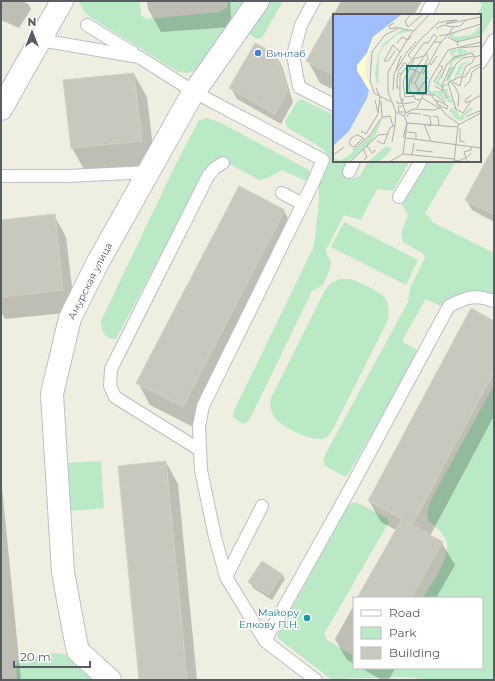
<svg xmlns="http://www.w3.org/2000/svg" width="495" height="681" font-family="Montserrat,sans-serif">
	<rect width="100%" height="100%" fill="#eeeee1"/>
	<!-- green -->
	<g fill="#bae9c5">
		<path d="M79,1H140L141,15L147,19L220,12L227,7L228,1H248L197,70L187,73L178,72L87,15L80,5Z"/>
		<path d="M263,1H283L262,38L257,39L249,34L247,30Z"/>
		<path d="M479,1H494V15L480,39V15H477L482,5Z"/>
		<path d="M301,99L334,115V161H349L344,172L345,177L351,179L360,176L368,161H410L393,191L377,189L361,220L344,215L326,250L327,255C336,262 327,275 323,285L312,291L249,421L243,424L233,417V413L314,246L319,201V182L328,156L323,149L287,127L285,121L297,102Z"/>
		<path d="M208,118L223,124L309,170L310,173L306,181L282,170L267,178L260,180L221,160L203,175L116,339C105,340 101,331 101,321L174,168L199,120Z"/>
		<path d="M426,161H456L425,213L431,219L432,222L494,253V296L481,291L462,294L447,302L445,308L427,300H425L403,339V342L419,351V353L347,476H344L325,466L323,461L326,453L408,302L410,288L425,258L422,253L403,242C400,233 404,225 408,216L407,212L402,205L403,201Z"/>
		<path d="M344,222L418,260L406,285L331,247Z"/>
		<path d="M339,279C342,279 346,279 349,279C356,280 381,292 385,298C390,304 389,315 387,322L332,431C330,433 327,437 325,438C313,443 284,428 276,419C271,414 270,406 271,398L325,290L330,284Z"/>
		<path d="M494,385V680H431L407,677L331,679L279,639L277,635L349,504L356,502L387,518L389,522L324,634L327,640L354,656V668H482V598H423C431,584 456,551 444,536C440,530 433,525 428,521L427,511L432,498Z"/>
		<path d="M101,461L104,508L71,511L67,463Z"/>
		<path d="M54,653L64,654L100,680H17L16,666L18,660Z"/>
	</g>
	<!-- shadow -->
	<g fill="#0003">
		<path d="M1,1H22L28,4L31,9L19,28L1,20Z"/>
		<path d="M147,1H230L232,27L161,32L148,9Z"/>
		<path d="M341,1H422L414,15H334V90L320,83L308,61Z"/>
		<path d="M276,55L282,66L293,102L281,124L237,99L231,88Z"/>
		<path d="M134,74L147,97L155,164L85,171L72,148Z"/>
		<path d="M494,148V222L472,210L466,200Z"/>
		<path d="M284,211L296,232L195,428L150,405L138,383Z"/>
		<path d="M54,215L66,237L75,312L5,319L1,312V221Z"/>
		<path d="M494,322V416L430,536L442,543L455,565L436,598H358L396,530L381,522L369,501Z"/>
		<path d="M166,462L178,484L197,680H140Z"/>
		<path d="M1,477L21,680H1Z"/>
		<path d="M282,574L285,579L272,600L253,588L250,582Z"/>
		<path d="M354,605V664L347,660L335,639Z"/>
		<path d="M361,668H395L389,680H382Z"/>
	</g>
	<!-- building -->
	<g fill="#c8c9be" stroke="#d3d2bf">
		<path d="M334,11V76L306,61Z"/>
		<path d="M255,43L276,54L288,91L275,114L229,88Z"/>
		<path d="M134,73L142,141L71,148L63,80Z"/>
		<path d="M494,146V215L465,200Z"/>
		<path d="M239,186L285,210L183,407L136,383Z"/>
		<path d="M55,214L63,290L1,297V220Z"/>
		<path d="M471,308L494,321V372L412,525L405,521L443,542L411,598H357L402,519L368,501Z"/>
		<path d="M166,461L187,680H139L118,466Z"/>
		<path d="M262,561L282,574L269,595L248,582Z"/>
	</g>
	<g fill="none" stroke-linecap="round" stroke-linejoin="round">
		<!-- service casing -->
		<g stroke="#bebfc6" stroke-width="14">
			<g id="service">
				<path d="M314,1L301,25L293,55L299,87L334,105"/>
				<path d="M426,15L433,1"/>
				<path d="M87,25L133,53"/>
				<path d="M40,40L139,57L194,92L323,160L312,185L203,406L199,426L201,470L215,537L226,577L265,641L316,680"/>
				<path d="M480,63L494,40"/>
				<path d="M349,172L354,161"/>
				<path d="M1,176H68L150,172"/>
				<path d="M282,193L303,204"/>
				<path d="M399,197L421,161"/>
				<path d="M200,450L115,397L110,386L111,369L208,176L215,168L223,163"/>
				<path d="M226,577L262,506"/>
				<path d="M265,641L350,489L449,306C467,297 475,294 494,301"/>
			</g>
		</g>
		<!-- minor casing -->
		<g stroke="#bebfc6" stroke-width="24">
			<g id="minor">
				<path d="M1,109L62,1"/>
				<path d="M110,680L78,651L74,632L63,572L52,394L70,318L98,262L190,98L258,1"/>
			</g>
		</g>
		<!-- service -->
		<use href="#service" stroke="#fff" stroke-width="12"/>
		<!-- minor -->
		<use href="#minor" stroke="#fff" stroke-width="22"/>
	</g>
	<!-- markers -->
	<circle fill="#3f7fe0" stroke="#fff" stroke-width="1.5" cx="258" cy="53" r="4"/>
	<circle fill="#0f9aa8" stroke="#fff" stroke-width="1.5" cx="307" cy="618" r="4"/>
	<g text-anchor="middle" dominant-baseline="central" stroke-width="3.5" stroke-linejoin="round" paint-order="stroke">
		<!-- shop labels -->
		<g font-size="10" fill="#366cbe" stroke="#fff" text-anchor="start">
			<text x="266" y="53">Винлаб</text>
		</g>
		<!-- street labels -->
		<g font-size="10" fill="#595c64" stroke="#fff">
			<text transform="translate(90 281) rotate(-63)">Амурская улица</text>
		</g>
		<!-- culture labels -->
		<g font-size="10" fill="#0d838f" stroke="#fff" text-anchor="end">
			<text x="299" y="612">Майору<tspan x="299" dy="12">Елкову П.Н.</tspan></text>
		</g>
	</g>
	<!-- overview -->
	<g transform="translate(333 14)">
		<rect width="148" height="148" fill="#eeeee1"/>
		<path d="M147,12L148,17L142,18L148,17V21L124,28L116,22L117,20L129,18L121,20V23L138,21ZM126,35L133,36L134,38L147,36L131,40V36L130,40L125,41V37L120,39V41H133L119,48V53H123L117,64L120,67L126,52L132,48L138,47L127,53H131L126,59L128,61L125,60L122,66L116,69L114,62L118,51L115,50L120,43L116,37ZM114,52L106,68L109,71L114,69L115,72H112L111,75H115L114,81L118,82L116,86L119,85L121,89L115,88L113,84L111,86L103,79L99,81L96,77H110L109,80L112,84V78L104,70H101Z" fill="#bae9c5"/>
		<path d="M70,15L78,17L65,20L50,33L46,40L45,72L42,62L45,39L51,29ZM138,93L139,96L130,103L132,105L127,107L113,99L120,102L121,100L116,97L118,94L125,98L126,103ZM50,104L57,105H49L42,122L34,132L15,148H3L0,143L6,147L14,143L38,121L47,107ZM53,132L59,135L52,143L45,148H35Z" fill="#bae9c5"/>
		<path d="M50,14L40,27L32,51V60L38,73L35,78L23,52L40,23Z" fill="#fefecc"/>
		<path d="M0,0H69L40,23L34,39L24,51V57L36,76L34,84L16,117L0,132Z" fill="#a0bfff"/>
		<path fill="none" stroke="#aeb0ab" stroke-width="1" d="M78,0L72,7L75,13L90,0M112,7L124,6L113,9M61,9L56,12L57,15L65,13M113,10L133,6M120,13L127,12L133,6L148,3M103,15L110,11L120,13L116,20L106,22M115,23L124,28L125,32M124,28L148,22M64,29L69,23L75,26L79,22M126,34L148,32M62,37L55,47H51L60,31L67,38M73,39L83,28M78,45L75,41L88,25L106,8H112M97,49L98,51L104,42M76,54L87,59L82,69L87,79M65,58L71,49L75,51M62,59L68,42M88,59L95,44L93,39M90,60L108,28M129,62L133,52L139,49L142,43M108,64L114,50L122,43L139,39L142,43L148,41M113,67L123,50L130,44L141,42M101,68L110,53L106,51M120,68L127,72L129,63M118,69L121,71L126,81L125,93M81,70L78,67L83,59M102,72L110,77L114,84M131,73L137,67L139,58L148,52M43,74L47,83L45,99M67,74H64V66L65,59L69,60M60,76L61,60L73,40M85,77L95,63M110,77L109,71L117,53M98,81L79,80L76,75L77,65L91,42L101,28H108L116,20L148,10M99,82L101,80L113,89M89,84L106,94M87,85L83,86L81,82L72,83L70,68L81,45L90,42M42,86L45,99M102,86L106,87L115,92L114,95L104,90L106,87M48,87L49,103M64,87L65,90L69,89L70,84M137,87L133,89L132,86L139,81M58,88L41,79L37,66L39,38L52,21L66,14L81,17M70,90L82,88M69,92L65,93L66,98H72M84,94L91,79M121,94L130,99L139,86L148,81M123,95L115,69L126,63H132L138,54L148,50M63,98L55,78V58L77,21L97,0M63,98L71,102L74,109L70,124M73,99L80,95L101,96L107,94M90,101L97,102L98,112L94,111M71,102L73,99L67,83V62L91,29H95L101,20L104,23L101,28M100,102L105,103L106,112M74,103L76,99L88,100M133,103L146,97L148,99M91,110L98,127M126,110L113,101L98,81L95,76L97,66L115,36L148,28M127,114V127L132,128M28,117L33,120L45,100M74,118L83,119V125M30,124L21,133L16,130L18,124L24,121H25L30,124L32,126M73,124L148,134M44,127L51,130L57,114L62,111L63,98M59,128L62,111M34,132L39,139L43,136M30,135L34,143L31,146M20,136L37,121L49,103L57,102L60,112M83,136L100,138M138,139L133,144L131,138L138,136V133M70,140L121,145M0,141L11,133M79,141L81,129M121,146L126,147L132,144L136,148M17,148L45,121L55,120M56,148L70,140L74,109L125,113M121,148L125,111L148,99"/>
		<path fill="#0f766e" fill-opacity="0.15" stroke="#0f766e" stroke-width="2" d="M74,52H93V79H74Z"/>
		<rect width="148" height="148" fill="none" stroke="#595c64" stroke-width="2"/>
	</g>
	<!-- border -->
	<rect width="495" height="681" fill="none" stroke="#595c64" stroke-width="4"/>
	<!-- legend -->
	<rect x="353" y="597" width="130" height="72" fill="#ffffff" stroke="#bdbec1"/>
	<rect x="361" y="610" width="20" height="6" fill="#ffffff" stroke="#bdbec1"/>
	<text x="389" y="617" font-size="12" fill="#595c64">Road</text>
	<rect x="361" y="627" width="20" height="12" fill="#bae9c5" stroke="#bdbec1"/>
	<text x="389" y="637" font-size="12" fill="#595c64">Park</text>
	<rect x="361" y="647" width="20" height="12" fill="#c8c9be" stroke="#bdbec1"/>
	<text x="389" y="657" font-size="12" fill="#595c64">Building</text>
	<!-- north arrow -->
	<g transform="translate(32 32)" stroke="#ffffff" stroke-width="3" paint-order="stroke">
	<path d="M0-3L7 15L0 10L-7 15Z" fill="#595c64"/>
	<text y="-6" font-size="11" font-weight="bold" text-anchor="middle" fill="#595c64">N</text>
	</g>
	<!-- scale -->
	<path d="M14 661v6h76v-6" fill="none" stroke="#595c64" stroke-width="2"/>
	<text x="20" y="661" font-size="12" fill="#595c64" stroke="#ffffff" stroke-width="3" paint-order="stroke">20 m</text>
</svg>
